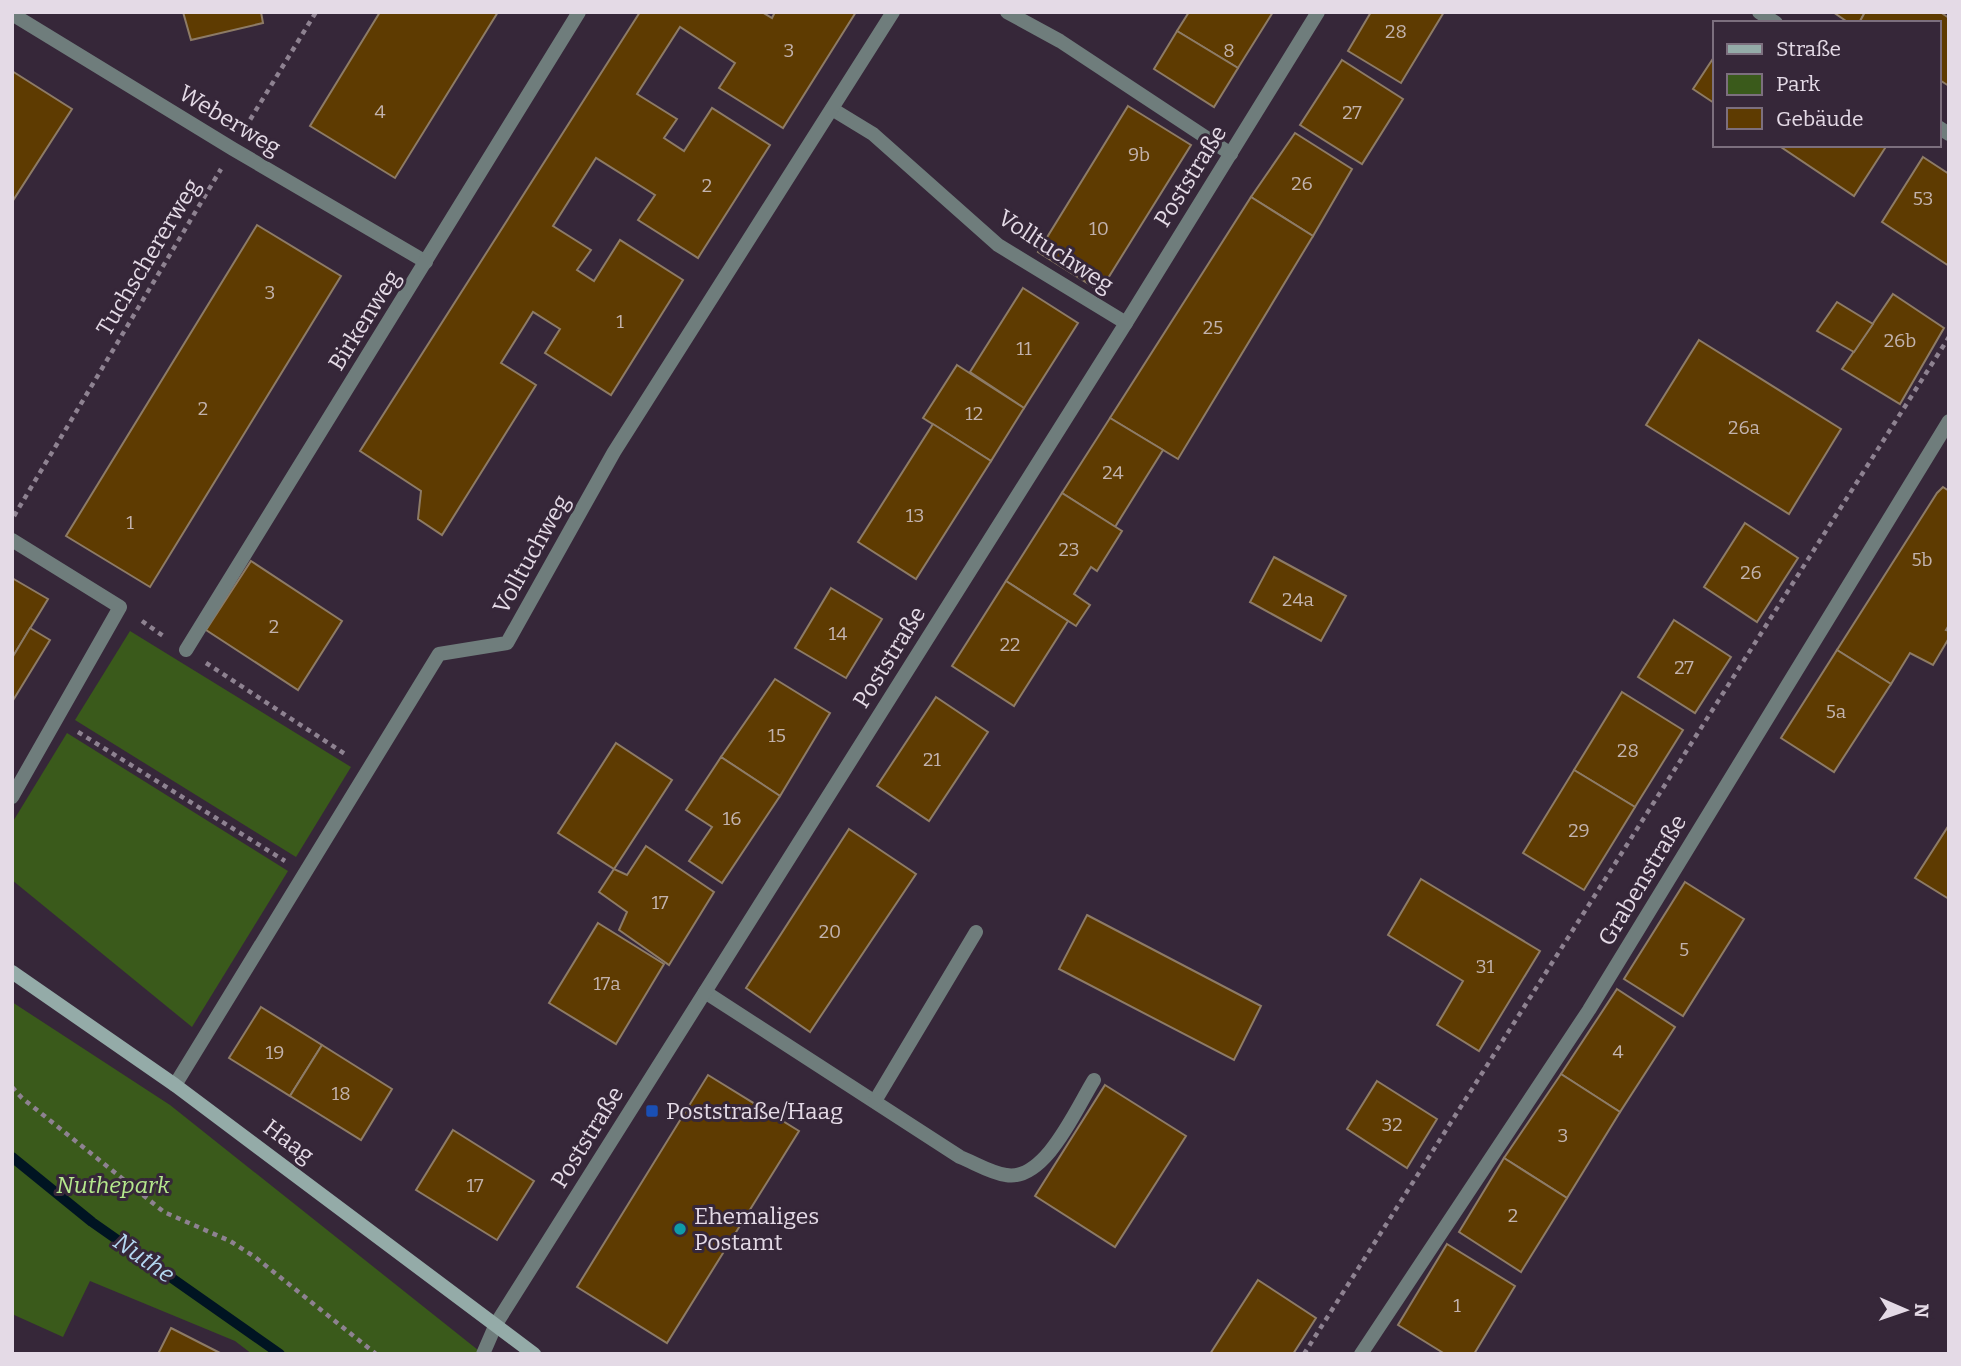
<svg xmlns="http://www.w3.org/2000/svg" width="1961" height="1366" font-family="Bitter,serif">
	<rect width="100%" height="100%" fill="#362739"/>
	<!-- green -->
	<g fill="#3a5a1b">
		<path d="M130,631L351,767L296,857L75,720Z"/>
		<path d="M67,733L288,871L192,1027L12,880V823Z"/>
		<path d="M12,1002L170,1105L483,1354H252L235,1341L90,1281L63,1337L12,1314Z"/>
	</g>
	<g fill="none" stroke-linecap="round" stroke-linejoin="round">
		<!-- stream -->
		<path stroke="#001422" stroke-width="10" d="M12,1157L92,1222L280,1354"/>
	</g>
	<!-- building -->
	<g fill="#5e3b01" stroke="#8d7b66" stroke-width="2">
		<path d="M183,12H261L263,23L191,40Z"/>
		<path d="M380,12H498L395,178L310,126Z"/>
		<path d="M640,12H762L772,18L775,12H856L783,128L719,88L735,63L680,27L637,94L677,119L664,138L684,151L712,108L770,145L698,258L638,220L655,195L596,158L553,226L591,250L577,270L594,281L620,240L683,280L611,395L545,353L560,329L533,312L501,363L536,385L442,535L418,519L421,491L360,451Z"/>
		<path d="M1189,12H1273L1238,68L1177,31Z"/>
		<path d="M1371,12H1444L1401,83L1348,51Z"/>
		<path d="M1833,12H1865L1859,23H1849Z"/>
		<path d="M1865,12H1940L1949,18V86L1938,79V23H1859Z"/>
		<path d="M1177,31L1238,68L1214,107L1154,69Z"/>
		<path d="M1714,57V103L1693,89Z"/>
		<path d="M1342,60L1403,99L1362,164L1300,125Z"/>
		<path d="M12,71L72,109L12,202Z"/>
		<path d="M1128,106L1191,145L1100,291L1038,252Z"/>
		<path d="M1295,133L1352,169L1313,236L1251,197Z"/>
		<path d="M1778,145H1887L1854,196Z"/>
		<path d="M1923,157L1949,174V266L1882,222Z"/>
		<path d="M1251,197L1313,236L1178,459L1110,418Z"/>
		<path d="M257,225L341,276L150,587L66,536Z"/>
		<path d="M1023,288L1078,323L1024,408L970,372Z"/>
		<path d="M1893,294L1944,328L1900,404L1842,369Z"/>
		<path d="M1837,302L1873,324L1854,352L1817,331Z"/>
		<path d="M1699,340L1841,429L1789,514L1646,425Z"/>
		<path d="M957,365L1024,408L991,461L923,418Z"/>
		<path d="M1110,418L1163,450L1115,527L1062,493Z"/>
		<path d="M933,424L991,461L916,579L858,542Z"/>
		<path d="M1943,487L1949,491V625L1946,630L1949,631V638L1933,665L1910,653L1891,684L1837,650L1937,493Z"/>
		<path d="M1062,493L1122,531L1097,571L1091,567L1074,594L1090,605L1076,626L1006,581Z"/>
		<path d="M1745,523L1798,558L1757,622L1704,587Z"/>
		<path d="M1274,557L1346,596L1321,641L1250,602Z"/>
		<path d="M251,561L342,621L298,690L206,630Z"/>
		<path d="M12,578L48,599L12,658Z"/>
		<path d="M1006,581L1068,621L1014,706L952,666Z"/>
		<path d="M831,588L882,619L846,678L795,648Z"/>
		<path d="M1674,620L1731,657L1695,713L1638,677Z"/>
		<path d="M30,628L50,640L12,702V658Z"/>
		<path d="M1837,650L1891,684L1834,772L1781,738Z"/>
		<path d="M775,679L830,713L780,796L721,757Z"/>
		<path d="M1622,692L1683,730L1635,807L1574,770Z"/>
		<path d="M936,697L988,732L929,821L877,786Z"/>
		<path d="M616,743L672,780L614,869L558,833Z"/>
		<path d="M721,757L780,796L722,883L689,861L712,827L686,810Z"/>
		<path d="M1574,770L1635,807L1584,890L1523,853Z"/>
		<path d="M1949,825V899L1915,878Z"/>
		<path d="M849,829L916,874L810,1032L746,988Z"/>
		<path d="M646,846L714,892L669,965L619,930L627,912L599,892L614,869L627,875Z"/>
		<path d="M1421,879L1540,951L1479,1051L1437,1025L1463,981L1388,935Z"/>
		<path d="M1685,882L1744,919L1683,1016L1624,979Z"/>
		<path d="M1087,915L1261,1006L1234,1060L1059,969Z"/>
		<path d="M598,923L664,964L616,1044L549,1003Z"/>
		<path d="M1617,989L1675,1027L1620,1112L1561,1074Z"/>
		<path d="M261,1007L322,1045L290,1096L229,1058Z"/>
		<path d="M322,1045L392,1089L361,1140L290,1096Z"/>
		<path d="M1561,1074L1620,1112L1567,1198L1504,1158Z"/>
		<path d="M708,1075L799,1131L667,1343L577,1287Z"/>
		<path d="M1377,1081L1437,1119L1407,1168L1347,1129Z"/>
		<path d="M1105,1085L1186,1136L1115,1247L1035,1196Z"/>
		<path d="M453,1130L534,1181L497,1240L416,1190Z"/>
		<path d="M1504,1158L1567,1198L1521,1272L1459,1232Z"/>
		<path d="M1447,1244L1515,1286L1474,1354H1445L1398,1325Z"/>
		<path d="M1258,1280L1316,1318L1293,1354H1210Z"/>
		<path d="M171,1328L222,1354H158Z"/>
	</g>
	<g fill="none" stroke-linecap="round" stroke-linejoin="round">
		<!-- path -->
		<g stroke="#8e8291" stroke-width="4.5" stroke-dasharray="5 5" stroke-linecap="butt">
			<path d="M245,128L316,12"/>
			<path d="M14,516L221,169"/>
			<path d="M142,621L166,638"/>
			<path d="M206,663L348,756"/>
			<path d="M78,732L285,861"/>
			<path d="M12,1087L22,1098L164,1212L230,1241L255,1257L376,1354"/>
			<path d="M1304,1354L1949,337"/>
		</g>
		<!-- lane -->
		<g stroke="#6f7d7c" stroke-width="14">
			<path d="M705,992L960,1157C975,1163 991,1173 1006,1175C1045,1182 1076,1109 1094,1080"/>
			<path d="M875,1101L976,932"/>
		</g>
		<!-- street -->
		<g stroke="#6f7d7c" stroke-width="14">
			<path d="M1007,12L1060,41L1231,154"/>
			<path d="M1759,12L1776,23"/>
			<path d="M12,14L233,149L426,262"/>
			<path d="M832,109L873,134L998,245L1126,323"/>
			<path d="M1938,127L1949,134"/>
			<path d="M12,540L120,607L12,797"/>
			<path d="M186,650L579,12"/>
			<path d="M175,1085L439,654L507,643L614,452L893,12"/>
			<path d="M483,1354L496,1324L1126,323L1318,12"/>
			<path d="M1361,1354L1589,1010L1949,421"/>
		</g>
		<!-- secondary -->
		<path stroke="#94aba8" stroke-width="14" d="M12,972L175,1085L534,1354"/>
	</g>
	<!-- markers -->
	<rect fill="#1a4fb4" stroke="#362739" stroke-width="2.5" x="645" y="1104" width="14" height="14" rx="3.5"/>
	<circle fill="#0f9aa8" stroke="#362739" stroke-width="2.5" cx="680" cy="1229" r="7"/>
	<g text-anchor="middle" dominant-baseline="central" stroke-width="6" stroke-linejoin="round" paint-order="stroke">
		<!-- number labels -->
		<g font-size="19" fill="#c2b2ad">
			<text x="1396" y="31">28</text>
			<text x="789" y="50">3</text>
			<text x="1229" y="50">8</text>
			<text x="380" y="111">4</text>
			<text x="1352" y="112">27</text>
			<text x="1139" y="154">9b</text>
			<text x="1302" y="183">26</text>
			<text x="707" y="185">2</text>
			<text x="1923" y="198">53</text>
			<text x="1099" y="228">10</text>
			<text x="270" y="292">3</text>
			<text x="620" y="321">1</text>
			<text x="1213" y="327">25</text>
			<text x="1900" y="340">26b</text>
			<text x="1024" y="348">11</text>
			<text x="203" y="408">2</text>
			<text x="974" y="413">12</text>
			<text x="1744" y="427">26a</text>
			<text x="1113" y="472">24</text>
			<text x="915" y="515">13</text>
			<text x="130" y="522">1</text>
			<text x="1069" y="549">23</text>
			<text x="1922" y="559">5b</text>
			<text x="1751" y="572">26</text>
			<text x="1298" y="599">24a</text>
			<text x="274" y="626">2</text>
			<text x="838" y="633">14</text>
			<text x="1010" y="644">22</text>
			<text x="1684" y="667">27</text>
			<text x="1836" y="711">5a</text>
			<text x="777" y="735">15</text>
			<text x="1628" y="750">28</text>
			<text x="932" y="759">21</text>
			<text x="732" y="818">16</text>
			<text x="1579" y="830">29</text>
			<text x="660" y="902">17</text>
			<text x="830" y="931">20</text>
			<text x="1684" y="949">5</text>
			<text x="1485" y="966">31</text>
			<text x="607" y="983">17a</text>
			<text x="1618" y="1051">4</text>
			<text x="275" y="1052">19</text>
			<text x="341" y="1093">18</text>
			<text x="1392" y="1124">32</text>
			<text x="1563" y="1135">3</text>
			<text x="475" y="1185">17</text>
			<text x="1513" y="1215">2</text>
			<text x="1457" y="1305">1</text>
		</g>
		<!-- street labels -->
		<g font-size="23" fill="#e4dae6" stroke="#362739">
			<text transform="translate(230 120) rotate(31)">Weberweg</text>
			<text transform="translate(1190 176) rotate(-58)">Poststraße</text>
			<text transform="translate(1056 251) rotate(33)">Volltuchweg</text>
			<text transform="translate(148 257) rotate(-59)">Tuchschererweg</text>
			<text transform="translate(364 320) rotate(-58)">Birkenweg</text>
			<text transform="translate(531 554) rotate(-61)">Volltuchweg</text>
			<text transform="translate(889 657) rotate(-58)">Poststraße</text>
			<text transform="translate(1642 880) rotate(-59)">Grabenstraße</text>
			<text transform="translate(587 1137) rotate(-58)">Poststraße</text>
			<text transform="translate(289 1141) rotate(37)">Haag</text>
		</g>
		<!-- poi labels -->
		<g font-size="23" fill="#e4dae6" stroke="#362739" text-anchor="start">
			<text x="666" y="1111">Poststraße/Haag</text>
			<text x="694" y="1216">Ehemaliges<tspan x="694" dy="26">Postamt</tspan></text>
		</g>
		<!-- park labels -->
		<g font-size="23" font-style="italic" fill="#b5e98d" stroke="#362739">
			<text x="113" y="1185">Nuthepark</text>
		</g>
		<!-- water labels -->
		<g font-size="24" font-style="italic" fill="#b4d8f2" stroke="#362739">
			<text transform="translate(144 1258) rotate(35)">Nuthe</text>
		</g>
	</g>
	<!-- border -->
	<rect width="1961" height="1366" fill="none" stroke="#e4dae6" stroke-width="28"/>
	<!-- legend -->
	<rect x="1713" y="21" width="228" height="126" fill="#362739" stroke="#7c6f7e" stroke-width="2"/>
	<rect x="1727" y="44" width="35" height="10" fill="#94aba8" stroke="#7c6f7e" stroke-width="2"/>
	<text x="1776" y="56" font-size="21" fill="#e4dae6">Straße</text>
	<rect x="1727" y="74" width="35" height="21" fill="#3a5a1b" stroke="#7c6f7e" stroke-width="2"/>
	<text x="1776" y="91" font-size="21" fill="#e4dae6">Park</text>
	<rect x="1727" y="108" width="35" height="21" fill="#5e3b01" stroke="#7c6f7e" stroke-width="2"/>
	<text x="1776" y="126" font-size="21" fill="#e4dae6">Gebäude</text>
	<!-- north arrow -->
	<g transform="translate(1905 1310) rotate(92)" stroke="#362739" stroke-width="5" paint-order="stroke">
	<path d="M0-5L12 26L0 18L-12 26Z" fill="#e4dae6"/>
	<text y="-10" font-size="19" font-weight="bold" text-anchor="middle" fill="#e4dae6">N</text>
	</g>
</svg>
